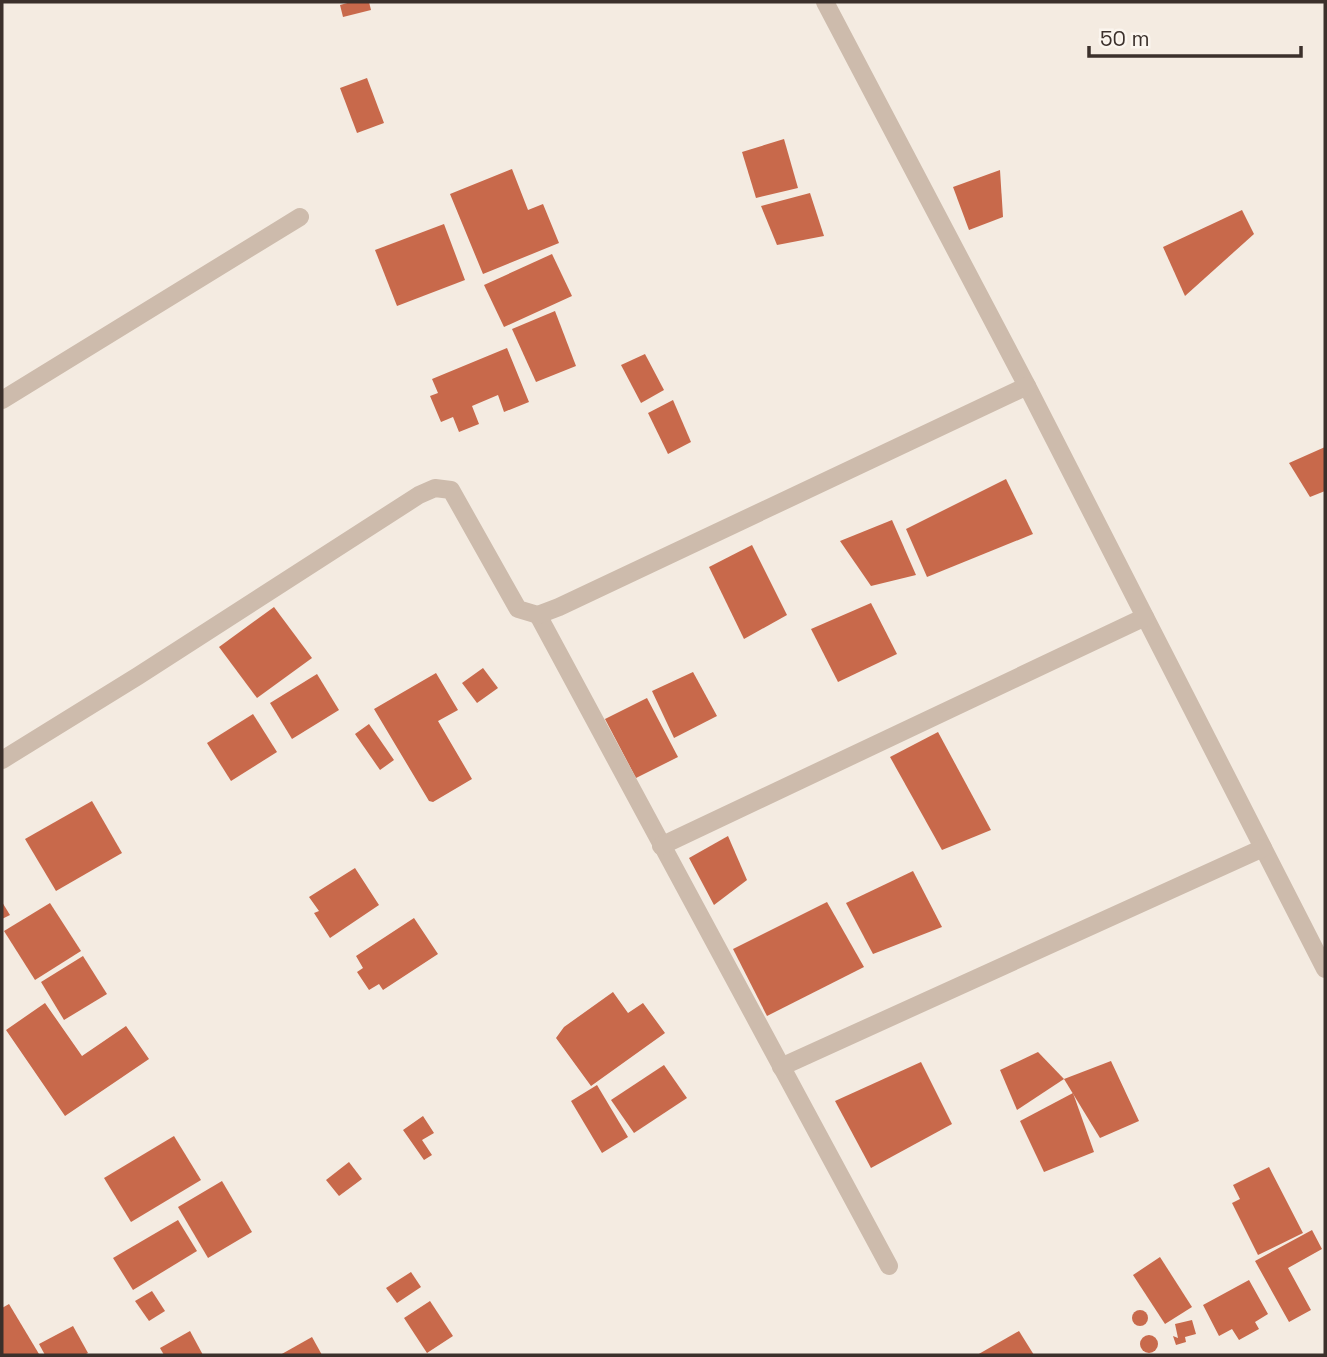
<svg xmlns="http://www.w3.org/2000/svg" width="1327" height="1357" font-family="'Space Grotesk',sans-serif">
	<rect width="100%" height="100%" fill="#f4ebe1"/>
	<!-- building -->
	<g fill="#c8694b">
		<path d="M351,2H369L371,10L343,17L340,5Z"/>
		<path d="M367,78L384,123L357,133L340,88Z"/>
		<path d="M784,139L798,188L756,198L742,152Z"/>
		<path d="M512,169L528,210L543,204L559,243L483,274L450,194Z"/>
		<path d="M1000,170L1003,217L969,230L953,187Z"/>
		<path d="M810,193L824,236L777,245L761,206Z"/>
		<path d="M1242,210L1254,234L1185,296L1163,247Z"/>
		<path d="M444,224L465,280L397,306L375,250Z"/>
		<path d="M552,254L572,296L504,327L484,285Z"/>
		<path d="M555,311L576,366L536,382L512,329Z"/>
		<path d="M507,348L529,402L504,412L498,395L472,406L479,424L459,432L453,417L441,422L430,396L438,393L432,379Z"/>
		<path d="M645,354L664,390L641,403L621,365Z"/>
		<path d="M673,400L691,442L668,454L648,413Z"/>
		<path d="M1325,447V491L1310,497L1289,463Z"/>
		<path d="M1006,479L1033,534L927,577L906,529Z"/>
		<path d="M892,520L916,575L871,586L840,541Z"/>
		<path d="M752,545L787,615L744,639L709,567Z"/>
		<path d="M871,603L897,654L838,682L811,629Z"/>
		<path d="M274,607L312,658L257,698L219,647Z"/>
		<path d="M483,668L498,688L477,703L462,683Z"/>
		<path d="M693,672L717,716L674,738L652,691Z"/>
		<path d="M436,673L458,710L438,721L472,779L433,802L429,801L374,709Z"/>
		<path d="M317,674L339,710L292,739L270,703Z"/>
		<path d="M647,698L678,757L636,778L605,719Z"/>
		<path d="M253,714L277,752L231,781L207,743Z"/>
		<path d="M369,724L394,760L380,770L355,734Z"/>
		<path d="M938,732L991,830L942,850L890,757Z"/>
		<path d="M92,801L122,853L56,891L25,839Z"/>
		<path d="M728,836L747,880L714,905L689,858Z"/>
		<path d="M355,868L379,905L330,938L314,913L319,911L309,897Z"/>
		<path d="M913,871L942,927L873,954L846,903Z"/>
		<path d="M2,902L10,915L2,919Z"/>
		<path d="M827,902L864,967L767,1016L733,949Z"/>
		<path d="M50,903L81,951L35,980L4,931Z"/>
		<path d="M414,918L438,954L383,990L379,984L369,990L357,972L363,968L356,956Z"/>
		<path d="M83,956L107,994L64,1020L41,982Z"/>
		<path d="M613,992L628,1013L643,1003L665,1033L591,1086L556,1038L564,1027Z"/>
		<path d="M45,1003L82,1056L126,1026L149,1059L65,1116L6,1030Z"/>
		<path d="M1038,1052L1064,1079L1017,1110L1000,1070Z"/>
		<path d="M1111,1061L1139,1121L1100,1138L1064,1079Z"/>
		<path d="M921,1062L952,1124L871,1168L835,1101Z"/>
		<path d="M664,1065L687,1098L634,1133L611,1100Z"/>
		<path d="M597,1085L628,1137L602,1153L571,1101Z"/>
		<path d="M1073,1093L1094,1152L1044,1172L1020,1121Z"/>
		<path d="M423,1116L434,1133L422,1140L432,1155L424,1160L403,1130Z"/>
		<path d="M174,1136L201,1180L131,1222L104,1178Z"/>
		<path d="M349,1162L362,1179L339,1196L326,1180Z"/>
		<path d="M1269,1167L1303,1233L1258,1255L1232,1203L1240,1199L1233,1185Z"/>
		<path d="M222,1181L252,1232L208,1258L178,1207Z"/>
		<path d="M178,1220L197,1251L133,1290L113,1258Z"/>
		<path d="M1312,1230L1322,1249L1288,1268L1311,1310L1289,1322L1255,1261Z"/>
		<path d="M1160,1257L1192,1307L1165,1324L1133,1275Z"/>
		<path d="M411,1272L421,1287L397,1303L386,1288Z"/>
		<path d="M1249,1280L1268,1314L1255,1322L1259,1329L1239,1340L1232,1329L1219,1336L1203,1305Z"/>
		<path d="M152,1291L165,1311L149,1321L135,1301Z"/>
		<path d="M430,1301L453,1336L427,1353L404,1318Z"/>
		<path d="M9,1304L39,1354L37,1355H2V1308Z"/>
		<circle cx="1140" cy="1318" r="8"/>
		<path d="M1192,1320L1196,1334L1185,1337L1186,1342L1176,1345L1173,1336L1178,1338L1175,1324Z"/>
		<path d="M73,1326L88,1353L84,1355H45L39,1344Z"/>
		<path d="M190,1331L203,1355H164L160,1348Z"/>
		<path d="M1019,1331L1034,1355H977Z"/>
		<circle cx="1149" cy="1344" r="9"/>
		<path d="M312,1337L322,1355H280Z"/>
	</g>
	<g fill="none" stroke-linecap="round" stroke-linejoin="round">
		<!-- minor -->
		<g stroke="#cdbbac" stroke-width="18">
			<path d="M825,2L1027,386L1325,969"/>
			<path d="M2,400L300,217"/>
			<path d="M538,615L889,1266"/>
			<path d="M2,760L138,676L419,495L435,488L451,490L518,609L538,615L559,607L1027,386"/>
			<path d="M661,846L1145,617"/>
			<path d="M781,1067L1263,848"/>
		</g>
	</g>
	<!-- border -->
	<rect width="1327" height="1357" fill="none" stroke="#3b302b" stroke-width="7"/>
	<!-- scale -->
	<path d="M1089 46v10h212v-10" fill="none" stroke="#3b302b" stroke-width="3.5"/>
	<text x="1100" y="46" font-size="21" fill="#3b302b" stroke="#fbf5ee" stroke-width="5" paint-order="stroke">50 m</text>
</svg>
